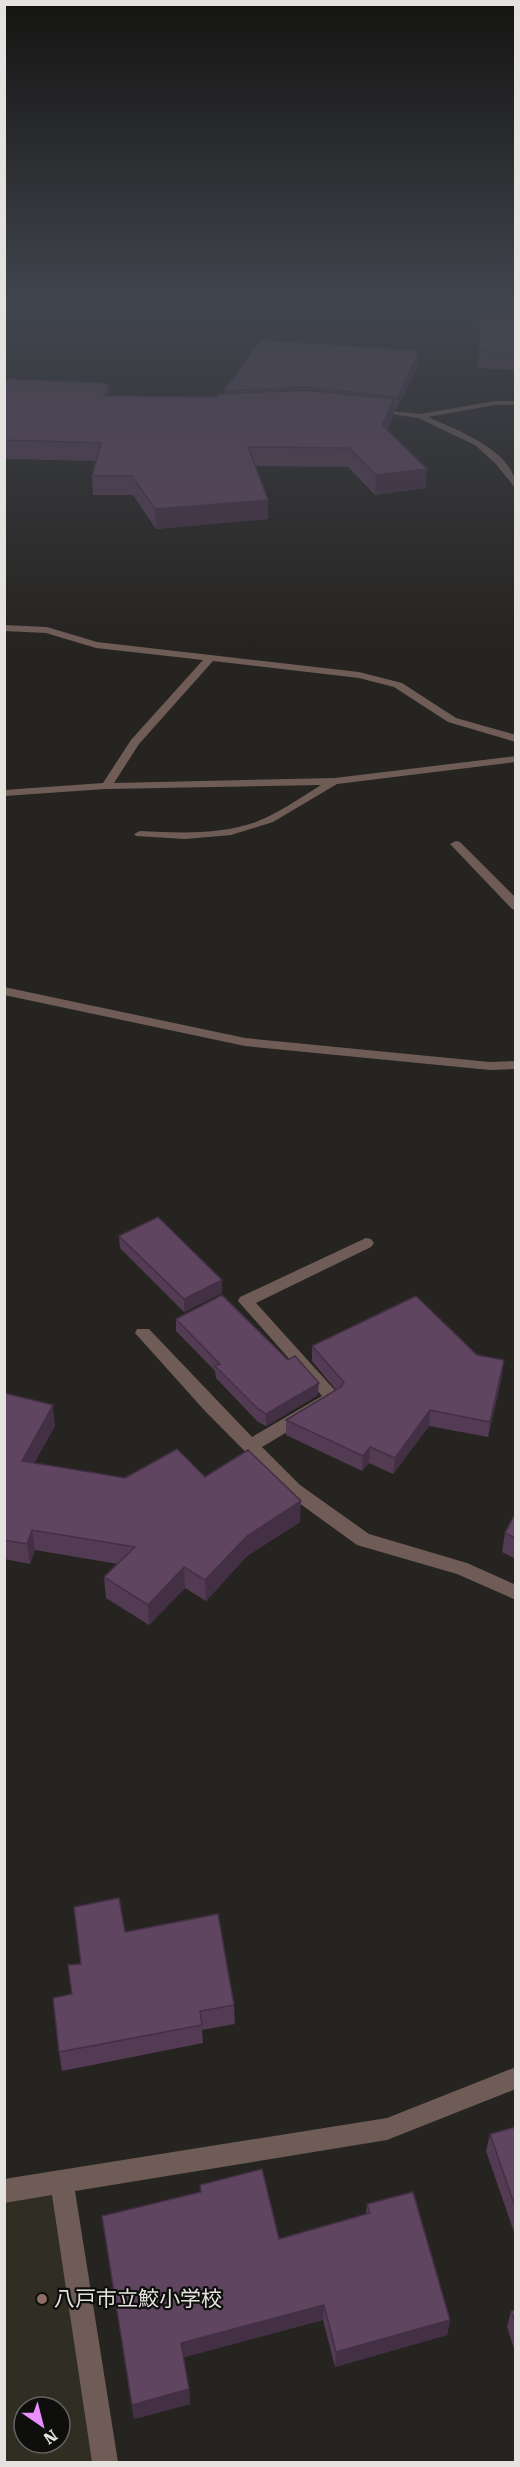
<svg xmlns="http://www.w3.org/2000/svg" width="520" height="2467" font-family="'Roboto Serif','Noto Sans JP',serif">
	<rect width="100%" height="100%" fill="#262421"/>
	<!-- built -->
	<path fill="#302d23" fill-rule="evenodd" d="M62,2183L105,2462H5L4,2191ZM24,2407H60V2443H24Z"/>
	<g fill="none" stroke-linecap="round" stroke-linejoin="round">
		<!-- minor -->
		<g fill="#6f5c57" fill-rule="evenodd">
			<path d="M323,301H344L326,303Z"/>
			<path d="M495,401H516V405H495L428,417C457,430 516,451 516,489L495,463L475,445L418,418L369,411L373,409L420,414Z"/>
			<path d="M4,625L47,627L97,642L359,672L402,683L456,718L516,735V742L448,722L394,687L359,678L213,661L139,744L114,783L335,778L516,756V762L337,784L273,822L231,835L185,839L136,836L134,834L140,831C178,833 220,835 256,822C279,813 300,798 321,785L106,789L4,796V790L103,783L131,740L203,660L96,648L46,633L4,631Z"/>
			<path d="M456,841L460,842L516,898V910L512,909L452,846L450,844Z"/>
			<path d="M4,987L245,1038L490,1062L516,1061V1069L490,1070L245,1046L4,995Z"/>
			<path d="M366,1238L371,1239L374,1243L371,1247L256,1303L341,1397L339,1401L262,1447L300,1485L369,1534L467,1563L516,1585V1600L457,1574L357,1545L288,1495L205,1411L135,1333L137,1329H149L252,1437L322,1396L238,1301L240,1297Z"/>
			<path d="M516,2067V2089L387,2140L75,2191L118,2462H92L52,2195L4,2203V2179L387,2118Z"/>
		</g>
	</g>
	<!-- wall -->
	<g fill="#533b53">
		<path d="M481,315L516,317V370L477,368Z"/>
		<path d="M419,363L397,409H394L393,418L387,430L426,488L375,495L348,467L256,466L268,500V519L156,529L133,495H93L92,476L96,461L4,459V385H109L110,396L216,397L224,394V391Z"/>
		<path d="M119,1236L222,1293L184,1312L120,1248Z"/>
		<path d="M176,1319L318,1395L266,1426L258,1422L216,1378L215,1371L176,1331Z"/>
		<path d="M312,1346L477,1355L502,1376L488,1437L429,1426L393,1474L369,1463L362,1471L286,1435V1420L336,1390L312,1361Z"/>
		<path d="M4,1393L55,1426L34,1463L125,1478L205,1477L300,1522L247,1556L206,1601L185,1588L149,1625L106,1598L104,1577L118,1564L35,1550L30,1564L4,1559Z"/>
		<path d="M516,1512V1559L502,1552L505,1533Z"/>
		<path d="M81,1964L234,2005L235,2024L202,2030L203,2043L62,2071L59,2052L72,1994Z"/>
		<path d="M516,2127V2238L486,2151L490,2134Z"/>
		<path d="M200,2185L279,2239L366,2214L367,2204L450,2320L447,2335L335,2367L323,2320L183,2357L189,2389L190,2404L134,2419L102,2216L200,2192Z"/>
		<path d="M516,2310V2355L507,2327L511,2311Z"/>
	</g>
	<!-- shaded-wall -->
	<g fill="#433044">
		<path d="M419,351V363L397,409L398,397Z"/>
		<path d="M109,385L110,403L104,396Z"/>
		<path d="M394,399L393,418L381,443L382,425Z"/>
		<path d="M427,469L426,488L375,495L376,475Z"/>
		<path d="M268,500V519L156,529L155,509Z"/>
		<path d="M222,1280V1293L184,1312V1299Z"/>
		<path d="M504,1360L502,1376L488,1437L490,1422Z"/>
		<path d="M319,1383L318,1395L266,1426V1414Z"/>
		<path d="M53,1405L55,1426L24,1481L22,1461Z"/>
		<path d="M430,1410L429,1426L393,1474L395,1458Z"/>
		<path d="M370,1447L369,1463L362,1471L363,1456Z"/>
		<path d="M301,1501L300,1522L247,1556L206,1601L205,1580L247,1536Z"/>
		<path d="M32,1530L35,1550L30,1564L27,1544Z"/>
		<path d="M184,1567L185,1588L149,1625L148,1605Z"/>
		<path d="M324,2305L323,2320L182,2358L181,2343Z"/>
		<path d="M450,2320L447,2335L335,2367L336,2352Z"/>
		<path d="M189,2389L190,2404L134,2419L132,2405Z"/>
	</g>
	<!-- building -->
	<g fill="#604561" stroke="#433044" stroke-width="1.5">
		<path d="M481,315L516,317V354L479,351Z"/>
		<path d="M260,340L419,351L398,397L306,387L224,391Z"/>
		<path d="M8,379L103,383L109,385L104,396L216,397L218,394L306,390L394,399L382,425L427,469L376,475L349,448L248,447L268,500L155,509L132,476H92L101,443L4,440V385Z"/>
		<path d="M158,1217L222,1280L184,1299L119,1236Z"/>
		<path d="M222,1295L288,1360L295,1356L319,1383L266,1414L258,1409L215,1366L220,1364L176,1319Z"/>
		<path d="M416,1296L477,1355L504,1360L490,1422L430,1410L395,1458L370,1447L363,1456L286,1420L341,1387L344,1382L312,1346Z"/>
		<path d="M4,1393L53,1405L22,1461L125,1478L177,1449L205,1477L248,1450L301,1501L247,1536L205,1580L184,1567L148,1605L104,1577L135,1547L32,1530L27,1544L4,1540Z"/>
		<path d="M516,1512V1538L505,1533Z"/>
		<path d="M119,1898L125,1932L218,1914L234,2005L200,2011L202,2025L59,2052L53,1998L72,1994L68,1965L81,1964L74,1907Z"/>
		<path d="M516,2127V2209L490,2134Z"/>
		<path d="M262,2169L279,2239L370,2213L367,2204L413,2192L450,2320L336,2352L324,2305L181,2343L189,2389L132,2405L102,2216L201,2192L200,2185Z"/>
		<path d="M516,2310V2325L511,2311Z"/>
	</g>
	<!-- sky -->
	<linearGradient id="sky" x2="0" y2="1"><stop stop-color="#151412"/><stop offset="0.47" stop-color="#41454e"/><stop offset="1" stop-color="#41454e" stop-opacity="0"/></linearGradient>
	<rect width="520" height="646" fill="url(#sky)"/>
	<!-- markers -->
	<circle fill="#8d6e63" stroke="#0e0e0c" stroke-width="2" cx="42" cy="2299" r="6"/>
	<g text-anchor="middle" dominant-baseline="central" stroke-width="4.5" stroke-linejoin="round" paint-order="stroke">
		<!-- near-poi labels -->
		<g font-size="21" fill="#e4e3e0" stroke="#0e0e0c" text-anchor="start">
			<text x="54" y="2299">八戸市立鮫小学校</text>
		</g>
	</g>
	<!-- border -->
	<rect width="520" height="2467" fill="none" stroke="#e4e3e0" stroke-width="12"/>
	<!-- north arrow -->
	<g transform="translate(42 2425) rotate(145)"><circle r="28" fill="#0e0e0c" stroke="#646361" stroke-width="1.5"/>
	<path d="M0-4.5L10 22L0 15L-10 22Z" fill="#ea8dfd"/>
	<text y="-9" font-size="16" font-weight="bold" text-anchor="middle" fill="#e4e3e0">N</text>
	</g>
</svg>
